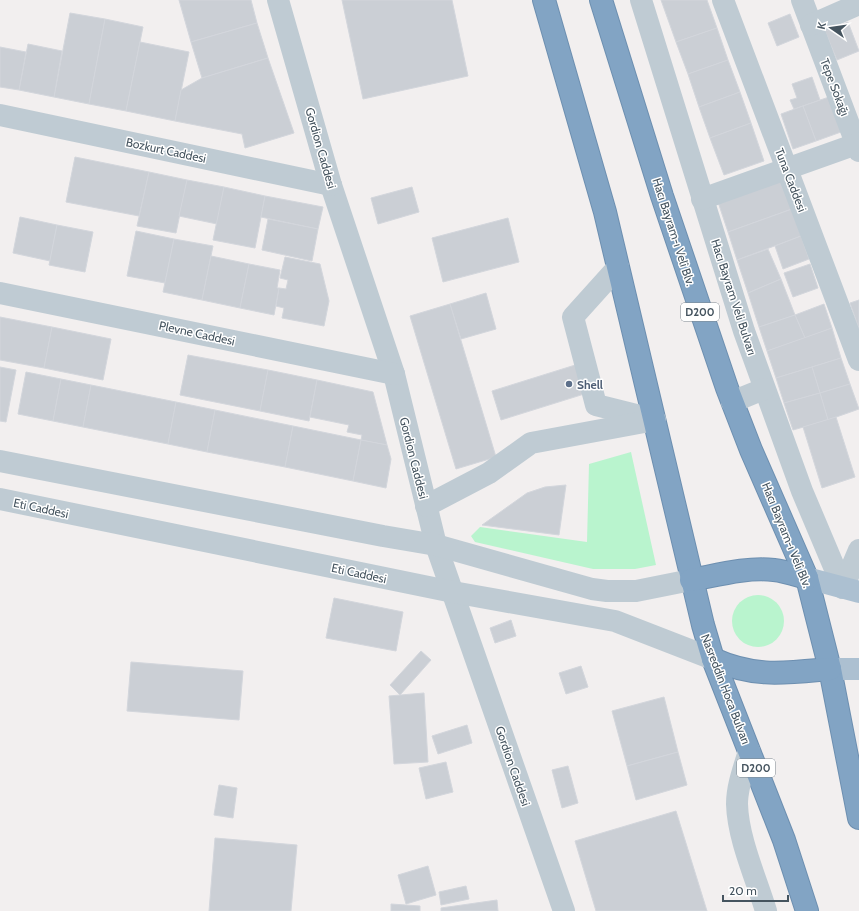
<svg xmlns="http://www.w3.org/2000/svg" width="859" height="911" font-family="Cabin,sans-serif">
	<rect width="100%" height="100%" fill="#f2efef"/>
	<!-- green -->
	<g fill="#b9f4ce">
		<path d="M631,452L656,565L635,569H593L475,542L471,536L480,527L587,542L589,464Z"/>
		<circle cx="758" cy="621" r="26"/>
	</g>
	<!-- building -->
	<g fill="#cbcfd5" stroke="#d3d6dc">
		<path d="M179,0H251L257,23L191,42Z"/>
		<path d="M342,0H452L468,76L363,99Z"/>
		<path d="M661,0H707L717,28L676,42Z"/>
		<path d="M70,13L105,19L89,104L54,97Z"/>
		<path d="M790,14L799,37L777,46L768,23Z"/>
		<path d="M105,19L143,27L126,111L89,104Z"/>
		<path d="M848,22L859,51L837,60L825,31Z"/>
		<path d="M257,23L268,58L202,78L191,42Z"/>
		<path d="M717,28L728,60L688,74L676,42Z"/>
		<path d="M140,42L189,52L175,121L126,111Z"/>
		<path d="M28,44L62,51L54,97L19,90Z"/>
		<path d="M0,47L26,52L19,90L0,87Z"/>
		<path d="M268,58L294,133L245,148L242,134L175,121L181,90L202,78Z"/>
		<path d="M728,60L740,92L699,107L688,74Z"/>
		<path d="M812,77L820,100L794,109L790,100L797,98L792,84Z"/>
		<path d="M740,92L751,123L710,138L699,107Z"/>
		<path d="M829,97L841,132L816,141L803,106Z"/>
		<path d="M803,106L816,141L793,149L781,114Z"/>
		<path d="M751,123L764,161L724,175L710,138Z"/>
		<path d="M75,157L149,172L139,216L66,202Z"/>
		<path d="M149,172L187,180L176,233L137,226Z"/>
		<path d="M187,180L224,187L217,224L179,216Z"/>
		<path d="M782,181L792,209L728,232L718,202Z"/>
		<path d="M224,187L265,196L255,248L213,240Z"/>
		<path d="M412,187L419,212L378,224L371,198Z"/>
		<path d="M265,196L323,207L318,229L261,217Z"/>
		<path d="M792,209L801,236L737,260L728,232Z"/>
		<path d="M20,217L57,225L50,261L13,253Z"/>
		<path d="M508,218L519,262L443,282L432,238Z"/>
		<path d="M268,219L318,229L312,261L262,250Z"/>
		<path d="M57,225L93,232L85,272L49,265Z"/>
		<path d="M136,231L174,239L165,283L127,276Z"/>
		<path d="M801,236L809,259L783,269L775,246Z"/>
		<path d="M174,239L213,246L202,300L163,292Z"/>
		<path d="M768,249L781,279L748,293L737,260Z"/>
		<path d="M211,256L249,264L240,308L202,300Z"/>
		<path d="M285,257L320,264L329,301L324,326L282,318L284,308L276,306L279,288L286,289L288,280L280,278Z"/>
		<path d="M249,264L280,270L277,288H279L274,315L240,308Z"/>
		<path d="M810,264L818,288L793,297L784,273Z"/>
		<path d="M781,279L795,315L759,327L748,293Z"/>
		<path d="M486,293L496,329L461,339L450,304Z"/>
		<path d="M859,300V329L850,303Z"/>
		<path d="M450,304L496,457L456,469L410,316Z"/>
		<path d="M824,304L832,328L805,338L795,315Z"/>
		<path d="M795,315L805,338L767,351L759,327Z"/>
		<path d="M0,317L52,327L44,368L0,360Z"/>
		<path d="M52,327L111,339L103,380L44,368Z"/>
		<path d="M832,328L841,358L776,378L767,351Z"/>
		<path d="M188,355L268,370L260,411L180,395Z"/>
		<path d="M841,358L850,384L820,393L812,367Z"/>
		<path d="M588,361L597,390L501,420L492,391Z"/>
		<path d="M0,367L16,370L6,422L0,421Z"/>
		<path d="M812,367L820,393L784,403L776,378Z"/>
		<path d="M268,370L317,380L309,421L260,411Z"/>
		<path d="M26,372L61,379L53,421L18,414Z"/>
		<path d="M61,379L91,385L83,427L53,421Z"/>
		<path d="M317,380L373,392L387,445L361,440L362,435L347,432L349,425L310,417Z"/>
		<path d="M850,384L859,409L828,420L820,393Z"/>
		<path d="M91,385L176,402L168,444L83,427Z"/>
		<path d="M820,393L828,420L793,430L784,403Z"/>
		<path d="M176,402L215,410L207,452L168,444Z"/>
		<path d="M215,410L293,426L285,467L207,452Z"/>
		<path d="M836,417L855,477L822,488L803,427Z"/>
		<path d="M293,426L361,440L353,481L285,467Z"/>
		<path d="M361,440L387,445L391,459L386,488L353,481Z"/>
		<path d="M566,485L559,535L482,525L527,493L545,487Z"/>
		<path d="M334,598L403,612L396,651L326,638Z"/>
		<path d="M511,620L516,636L495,643L490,628Z"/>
		<path d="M421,651L431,660L400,695L390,685Z"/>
		<path d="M131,662L243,671L239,720L127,711Z"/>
		<path d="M581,666L588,687L566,694L559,673Z"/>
		<path d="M424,693L428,762L394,764L389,696Z"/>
		<path d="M664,697L678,752L627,766L612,711Z"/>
		<path d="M467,725L472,743L438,754L432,736Z"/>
		<path d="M678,752L687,785L636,800L627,766Z"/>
		<path d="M446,762L453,792L426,799L419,768Z"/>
		<path d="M568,766L578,803L562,808L552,770Z"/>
		<path d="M219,785L237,788L233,818L214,815Z"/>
		<path d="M676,811L707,911H596L575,841Z"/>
		<path d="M215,838L297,845L291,911H209Z"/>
		<path d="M428,866L436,895L406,904L398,875Z"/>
		<path d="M466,886L469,899L441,905L439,892Z"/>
		<path d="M497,900L498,911H441V908Z"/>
		<path d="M391,904L420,906V911H391Z"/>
	</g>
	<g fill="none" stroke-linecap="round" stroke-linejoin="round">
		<!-- highway casing -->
		<g stroke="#6d8fb0" stroke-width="24">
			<g id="highway">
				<path d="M544,0L605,212L703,625L713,659L784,840L807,911"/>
				<path d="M601,0L662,196L727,388L751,450L807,578L830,669L859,818"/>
				<path d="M691,580C718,575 746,567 774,570C785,571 796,575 807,578"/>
				<path d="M713,659C755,678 785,673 830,669"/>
			</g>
		</g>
		<!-- minor -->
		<g stroke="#bfcbd3" stroke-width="22">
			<path d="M278,0L331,185L394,374L436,545L564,911"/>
			<path d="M641,0L744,331L802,491L843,588"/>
			<path d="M723,0L859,360"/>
			<path d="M802,0L859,151"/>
			<path d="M811,25L859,4"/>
			<path d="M0,115L331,185"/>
			<path d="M702,199L859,143"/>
			<path d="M618,267L573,317L596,405L648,418"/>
			<path d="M0,293L394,374"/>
			<path d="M732,402L764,389"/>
			<path d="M0,461L383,536L436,545L592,589L607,591H636L691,580"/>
			<path d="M0,499L453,592L615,621L713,659"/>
			<path d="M426,506L489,473L531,443L655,420"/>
			<path d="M843,588L859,550"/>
			<path d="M749,751C744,768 737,786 737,804C738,839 756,878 766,911"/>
		</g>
		<!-- major -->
		<g stroke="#acc0d1" stroke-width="22">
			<path d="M807,578L859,592"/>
			<path d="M830,669H859"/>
		</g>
		<!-- highway -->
		<use href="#highway" stroke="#82a4c4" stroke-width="22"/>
	</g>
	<!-- markers -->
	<circle fill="#5c6f8a" stroke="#fff" stroke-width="1.5" cx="569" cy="384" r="4"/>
	<g text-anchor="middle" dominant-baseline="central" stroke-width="3" stroke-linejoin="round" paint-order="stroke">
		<!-- shield labels -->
		<g fill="#fff" stroke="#7d878f" stroke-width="1">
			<rect x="681" y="303" width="38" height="18" rx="3"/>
			<rect x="737" y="759" width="38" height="18" rx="3"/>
		</g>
		<g font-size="11" font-weight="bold" fill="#45545f">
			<text x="700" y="312">D200</text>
			<text x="756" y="768">D200</text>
		</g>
		<!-- street labels -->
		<g font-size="12" fill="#45545f" stroke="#fff">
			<text transform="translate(835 87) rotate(69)">Tepe Sokağı</text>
			<text transform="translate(321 148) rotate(74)">Gordion Caddesi</text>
			<text transform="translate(166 150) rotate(12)">Bozkurt Caddesi</text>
			<text transform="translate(791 180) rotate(69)">Tuna Caddesi</text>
			<text transform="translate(674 232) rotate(72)">Hacı Bayram-ı Velî Blv.</text>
			<text transform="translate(734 297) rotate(72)">Hacı Bayram Veli Bulvarı</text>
			<text transform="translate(197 333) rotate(12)">Plevne Caddesi</text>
			<text transform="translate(414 458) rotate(76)">Gordion Caddesi</text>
			<text transform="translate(41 508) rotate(12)">Eti Caddesi</text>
			<text transform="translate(787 535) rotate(68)">Hacı Bayram-ı Velî Blv.</text>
			<text transform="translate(359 573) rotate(12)">Eti Caddesi</text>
			<text transform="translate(726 689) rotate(69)">Nasreddin Hoca Bulvarı</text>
			<text transform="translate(513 766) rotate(71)">Gordion Caddesi</text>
		</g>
		<!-- service labels -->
		<g font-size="12" font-weight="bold" fill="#4e5e75" stroke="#fff" text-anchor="start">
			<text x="577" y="384">Shell</text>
		</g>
	</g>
	<!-- north arrow -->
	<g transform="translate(831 28) rotate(283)" stroke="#ffffff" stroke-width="3" paint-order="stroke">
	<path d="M0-3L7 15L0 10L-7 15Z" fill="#45545f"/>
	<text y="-6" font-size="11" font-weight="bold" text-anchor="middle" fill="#45545f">K</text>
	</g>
	<!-- scale -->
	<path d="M723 895v6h65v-6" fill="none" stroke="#45545f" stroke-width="2"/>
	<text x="729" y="895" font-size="12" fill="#45545f" stroke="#ffffff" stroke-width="3" paint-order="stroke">20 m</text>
</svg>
